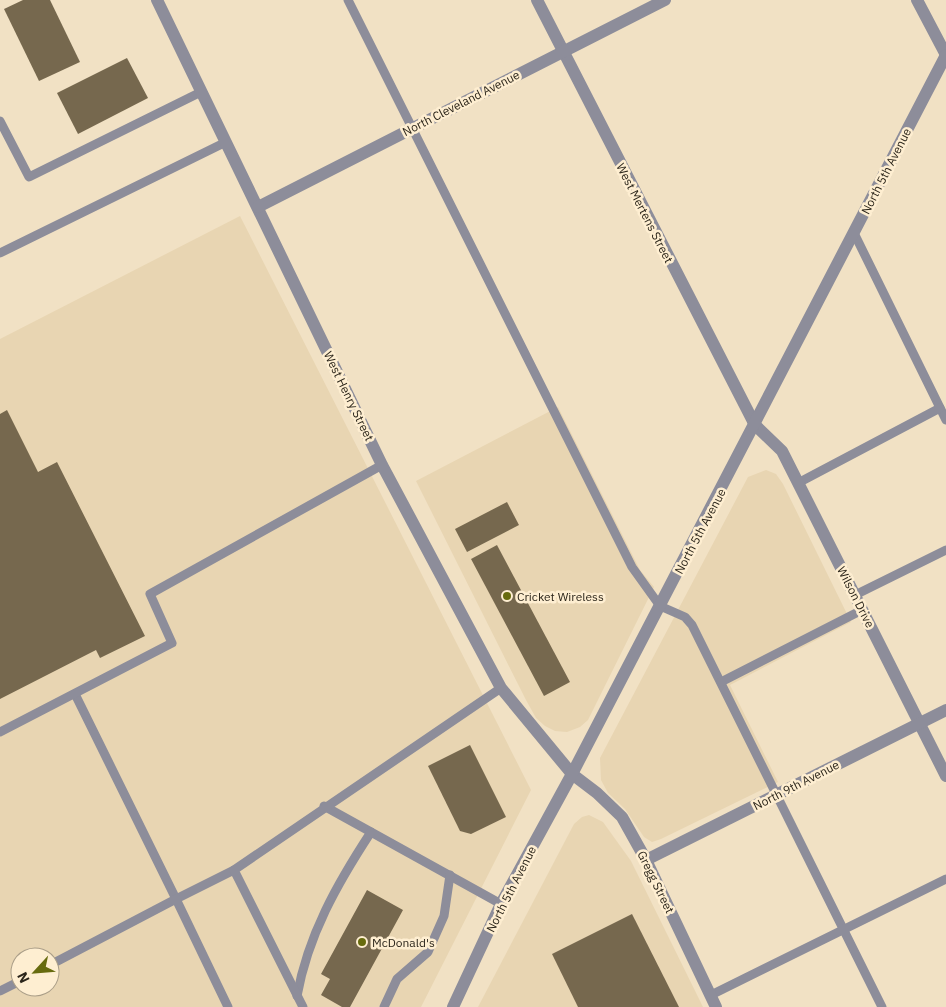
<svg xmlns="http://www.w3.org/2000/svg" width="946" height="1007" font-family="'IBM Plex Sans',sans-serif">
	<rect width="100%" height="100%" fill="#f1e1c4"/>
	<!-- built -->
	<g fill="#e8d5b2" fill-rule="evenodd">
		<path d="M240,216L531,790L421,1007H0V339ZM20,957H50V987H20Z"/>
		<path d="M558,407L640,570L654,587L588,720L580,727L567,732L555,731L545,726L536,718L526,700L416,481Z"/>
		<path d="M766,470L776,474L783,484L851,622L730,685L778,782L661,839L652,842L644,837L625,809L608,793L601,780L600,758L748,477Z"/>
		<path d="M589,815L603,822L631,861L703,1007H478L574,824L582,817Z"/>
	</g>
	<!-- building -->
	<g fill="#76684e">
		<path d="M23,0H50L80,62L39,81L4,9Z"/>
		<path d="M127,58L148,98L78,134L57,93Z"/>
		<path d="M7,410L38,472L57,462L145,636L100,658L96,650L0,699V414Z"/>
		<path d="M507,502L519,525L467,552L455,529Z"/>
		<path d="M497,545L570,682L544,696L471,559Z"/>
		<path d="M470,745L506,817L471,834L460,831L428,766Z"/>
		<path d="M367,890L403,910L350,1007H342L321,995L330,979L321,974Z"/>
		<path d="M632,914L679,1007H578L552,954Z"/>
	</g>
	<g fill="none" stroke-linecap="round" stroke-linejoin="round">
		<!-- service -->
		<g stroke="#8d8d9a" stroke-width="9">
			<path d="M348,0L632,567L660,606L685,617L692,625L882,1007"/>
			<path d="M0,121L29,177L201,92"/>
			<path d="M854,233L946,420"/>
			<path d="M0,253L226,142"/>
			<path d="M798,483L940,408"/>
			<path d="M855,595L946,550"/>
			<path d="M721,682L862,610"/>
			<path d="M75,694L176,899L234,870"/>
			<path d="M0,732L172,643L150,594L382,465"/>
			<path d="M324,806L501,904"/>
			<path d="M50,965L176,899L228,1007"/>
			<path d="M0,991L20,981"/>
			<path d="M711,995L946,879"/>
			<path d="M297,996C308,935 337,884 371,832"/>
			<path d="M303,1007L234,870L501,688"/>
			<path d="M384,1007L397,979L428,952L444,916L450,875"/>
		</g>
		<!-- minor -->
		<g stroke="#8d8d9a" stroke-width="12">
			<path d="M157,0L382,465L501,688L572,774L597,793L622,817L646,860L716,1007"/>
			<path d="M537,0L755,425L782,451L946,776"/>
			<path d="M917,0L946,55"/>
			<path d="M258,207L665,0"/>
			<path d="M646,860L946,710"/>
		</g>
		<!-- tertiary -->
		<path stroke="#8d8d9a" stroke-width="12" d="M453,1007L501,904L572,774L946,55"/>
	</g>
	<!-- markers -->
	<g fill="#676b0e" stroke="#feeed1" stroke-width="2">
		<circle cx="507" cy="596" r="5"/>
		<circle cx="362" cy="942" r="5"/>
	</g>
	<g text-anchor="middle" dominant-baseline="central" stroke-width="5" stroke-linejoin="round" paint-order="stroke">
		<!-- street labels -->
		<g font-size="12" fill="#2b251a" stroke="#feeed1">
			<text transform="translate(461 103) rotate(-27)">North Cleveland Avenue</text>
			<text transform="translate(886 171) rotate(-63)">North 5th Avenue</text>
			<text transform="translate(645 213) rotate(63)">West Mertens Street</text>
			<text transform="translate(349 396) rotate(64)">West Henry Street</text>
			<text transform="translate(700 531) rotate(-62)">North 5th Avenue</text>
			<text transform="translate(856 597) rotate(63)">Wilson Drive</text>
			<text transform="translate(796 785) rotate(-27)">North 9th Avenue</text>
			<text transform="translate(656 882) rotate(64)">Gregg Street</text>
			<text transform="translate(511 889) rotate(-63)">North 5th Avenue</text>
		</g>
		<!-- poi labels -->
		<g font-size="12" fill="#2b251a" stroke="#feeed1" text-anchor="start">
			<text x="517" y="596">Cricket Wireless</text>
			<text x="372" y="942">McDonald's</text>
		</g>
	</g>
	<!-- north arrow -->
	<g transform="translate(35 972) rotate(244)"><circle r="24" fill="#feeed1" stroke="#aa9e88"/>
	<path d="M0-4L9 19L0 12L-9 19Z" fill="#676b0e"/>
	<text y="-8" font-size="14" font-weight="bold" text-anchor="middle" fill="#2b251a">N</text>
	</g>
</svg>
